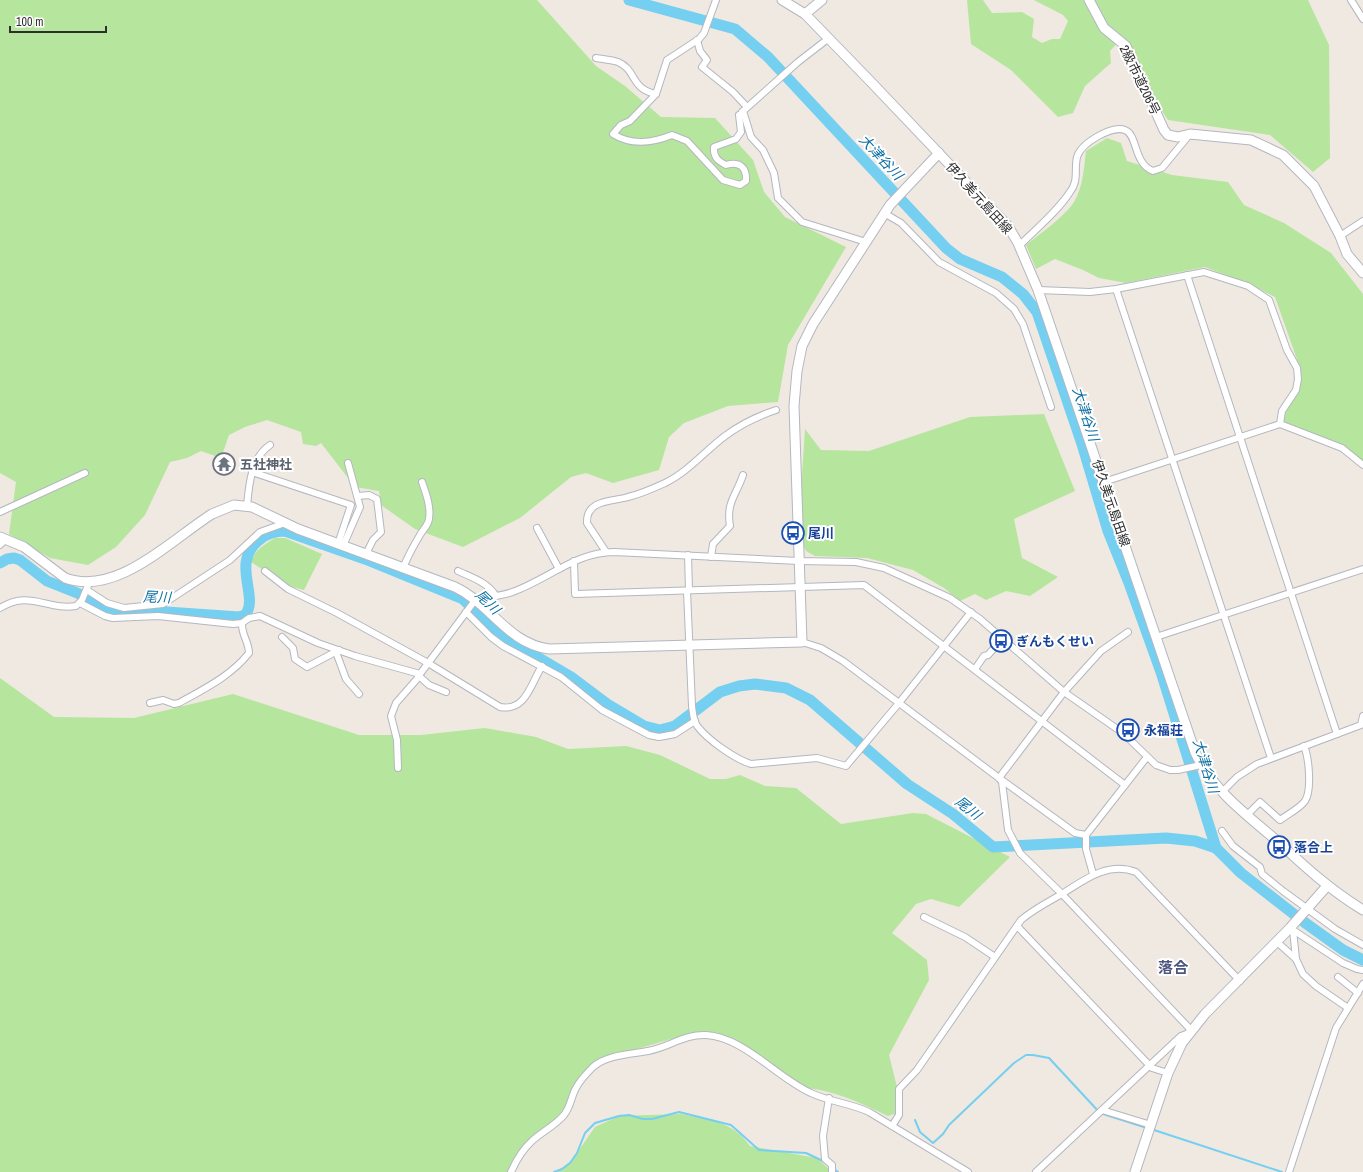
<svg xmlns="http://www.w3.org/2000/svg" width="1363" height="1172" font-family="'Archivo Narrow','Noto Sans JP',sans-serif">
	<rect width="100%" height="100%" fill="#efe9e1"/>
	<!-- green -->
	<g fill="#b6e59e">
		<path d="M0,0H537L596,66L625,86L661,117L715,118L753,160L764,192L785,217L846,247L788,345L778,402L728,406L684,423L669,437L659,470L613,483L586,473L571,477L520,518L463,547L415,529L381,505L379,491L355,487L321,443L316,446L303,444L301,432L267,420L245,427L229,435L221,458L201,451L187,458L170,462L145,515L116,547L88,565L50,558L9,534L16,482L0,473Z"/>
		<path d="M967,0H983L992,13L1022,12L1034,19L1032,37L1042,43L1052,39H1060L1068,21L1063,15L1034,0H1308L1329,45L1330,158L1313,172L1270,135L1168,120L1144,84L1120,40L1110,51L1111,63L1085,86L1073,113L1058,117L1011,70L971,44Z"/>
		<path d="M1107,138L1121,143L1127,161L1172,175L1228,182L1244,205L1284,223L1331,253L1363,294V462L1337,442L1283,424L1286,411L1298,391L1299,365L1275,297L1249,284L1205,267L1126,283L1099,278L1083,270L1055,259L1036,269L1026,245C1040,234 1065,216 1074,202C1083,187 1084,168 1086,151Z"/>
		<path d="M1044,414L1075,491L1014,519L1022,558L1058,577L1030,596L1006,591L986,600L975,594L960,601L944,588L913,570L867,558L815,556L806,551L802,543V475L805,429L821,450L869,451L970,417Z"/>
		<path d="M275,538H285L322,554L304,590L289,586L251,562C253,551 267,543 275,538Z"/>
		<path d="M0,678L54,717L134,718L233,694L359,735H421L485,728L536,737L568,749L626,746L660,755L710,779H726L740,775L765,786L796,788L841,824L913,813L926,814L1010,857L959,907L931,899L916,904L892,933L927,960L929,980L889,1055L903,1111L888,1116C857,1101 827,1087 792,1087L774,1070L716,1032L671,1039L610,1057L582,1073L563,1112L539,1133L510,1172H0Z"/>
		<path d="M681,1114C711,1121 731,1120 750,1146L817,1158L832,1172H557L572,1160L595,1127L619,1116Z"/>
	</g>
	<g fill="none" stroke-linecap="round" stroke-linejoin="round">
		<!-- stream -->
		<g stroke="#75cff0" stroke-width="2">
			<path d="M915,1120L920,1132L933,1143L943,1134L949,1125L1014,1063L1026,1055H1033L1049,1058L1100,1113L1147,1128"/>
			<path d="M1151,1129L1282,1172"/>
			<path d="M833,1168L838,1172"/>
			<path d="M554,1172L562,1169L570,1163L577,1153L585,1133L595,1123L619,1116L629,1115L643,1119H652L679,1112L731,1125L759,1150L806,1153L825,1162"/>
		</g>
		<!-- river -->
		<g stroke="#75cff0" stroke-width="11">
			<path d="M629,0L735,29L768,57L946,248L960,259L1002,277L1023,294L1037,312L1082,444L1108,531L1129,583L1162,675L1216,848L1241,873L1304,922L1343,950L1363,960"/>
			<path d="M0,563L7,559L14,558L20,560L47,581L87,597L114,613L152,611L239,617L245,615C260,597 230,563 259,540C267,533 276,531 285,531L365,559L463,599L500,635L571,677L607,704L644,726L660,730L675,726L720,692L739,686L755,684L786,688L810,700L907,784L953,814L993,847L1166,838L1195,841L1216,848"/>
		</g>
		<!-- street casing -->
		<g stroke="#b4b7c1" stroke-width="8">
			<g id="street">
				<path d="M716,0L704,33L699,39L667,60L656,94L630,121L621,125L613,134C632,146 652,143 672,135L687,141L723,180L740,185L746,181C747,167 739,161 726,165C718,161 713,157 714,147L736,139L741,132L739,115"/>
				<path d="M1351,0L1363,19"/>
				<path d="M697,40L700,51L707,60L702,67L733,92L747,107"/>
				<path d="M596,58C603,59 612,60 618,62C637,70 630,89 656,94"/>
				<path d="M743,111L751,137L763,150L774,173L778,198L802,222L866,242"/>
				<path d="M742,112L798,62L829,38"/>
				<path d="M884,213L901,223L939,262L996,293L1014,309L1023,324L1051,407"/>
				<path d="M1340,236L1363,221"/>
				<path d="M1019,246C1036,229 1057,212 1070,192C1079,181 1074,170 1077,157C1081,143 1112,125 1125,130C1138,135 1133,163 1153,171L1162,168L1190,134"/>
				<path d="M1187,275L1337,734"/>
				<path d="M1116,289L1271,758"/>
				<path d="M1038,290L1090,292L1116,289L1204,272L1248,286L1269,300L1287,350L1297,368L1298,379L1296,390L1282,411L1280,424L1342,448L1363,465"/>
				<path d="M252,472L351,505L338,544"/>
				<path d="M1104,482L1280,424"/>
				<path d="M358,496L369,495L377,499L381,532L373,540L366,554"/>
				<path d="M247,506C249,484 251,458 270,445"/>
				<path d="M0,512L85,473"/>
				<path d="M537,528L559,569"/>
				<path d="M0,545L6,539"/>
				<path d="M343,546L360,507L348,463"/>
				<path d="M606,552L587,523C586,499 612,502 628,497C641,494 654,488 665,483C688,472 705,451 725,436C741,424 758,416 776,410"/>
				<path d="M688,555L689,590"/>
				<path d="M711,557L713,544L730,526C726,502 736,496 743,475"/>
				<path d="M574,561L575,594L864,585L1125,785"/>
				<path d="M403,568C408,556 414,545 420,535C423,529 428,526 429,519C431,506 426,494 422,482"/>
				<path d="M265,571L288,589L337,613L428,663L500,707C526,712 531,683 542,666"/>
				<path d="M458,571C473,578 487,582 496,596"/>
				<path d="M87,590L107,603L124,608L163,604L230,560L260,532L285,523"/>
				<path d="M687,591L692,706C693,713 693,722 698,727C708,740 735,759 751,764L817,758L846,766L899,703L971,612"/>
				<path d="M80,603L105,616L113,618L158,616L233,624L242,623L249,618L260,616L318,643L355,656L420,674L476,599C489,597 503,596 515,591C549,578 577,552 614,552L799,561L856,562L884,568L950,598L980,619L1064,692L1123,733L1156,765L1170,770H1178L1201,765"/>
				<path d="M0,608C29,589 48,611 76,606L82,600L89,583"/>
				<path d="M466,612L491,637L503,646L561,677L602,710L649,735L659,737L675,734L695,721"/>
				<path d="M282,637L293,648L295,659L307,667L339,650"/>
				<path d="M1156,637L1363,569"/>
				<path d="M802,642L821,648L843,661L999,778L1002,782L1008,830L1020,853L1062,894L1191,1030"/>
				<path d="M336,652L346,679L359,694"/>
				<path d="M975,669L984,656L988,655L1003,638"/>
				<path d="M419,676L429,685L446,692"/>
				<path d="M150,703L163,700L174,704L179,703C204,689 231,676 249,653C249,642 241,634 242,623"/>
				<path d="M398,768L397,740L391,716L396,703L417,679L420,674"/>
				<path d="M1222,792L1237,777L1257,764L1361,725L1363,716"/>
				<path d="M1247,815L1260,802L1280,820C1288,814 1299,809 1305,801C1312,790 1309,758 1304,746"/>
				<path d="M1222,831L1233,846L1260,867L1262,874L1283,891L1335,929L1363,945"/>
				<path d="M1086,835L1075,833L999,778L1064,692L1101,651L1128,632"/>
				<path d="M1093,874L1086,849V835L1147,757"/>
				<path d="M924,917L965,937L995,957"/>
				<path d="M1017,926L1152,1068L1168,1073"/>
				<path d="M1290,928L1343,963L1357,969L1363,970"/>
				<path d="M1293,930L1296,959"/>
				<path d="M1277,942L1296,959L1303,974L1316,986L1348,1008"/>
				<path d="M1338,977L1358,993"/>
				<path d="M829,1098L823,1136L825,1159L832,1165V1172"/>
				<path d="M1102,1110L1181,1036L1189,1033"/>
				<path d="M892,1126L899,1115V1089L917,1070L1021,920C1034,909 1048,902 1062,894C1084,880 1108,861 1136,872L1240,981"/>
				<path d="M511,1172C516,1161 522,1150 531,1142C541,1132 555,1126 564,1115C571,1106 571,1097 576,1088C580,1080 587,1073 593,1067C606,1055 632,1054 648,1051C669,1047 685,1034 706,1035C744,1037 777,1078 811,1093C830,1102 850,1103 869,1112L968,1172"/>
				<path d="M1036,1172L1102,1110L1151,1125"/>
				<path d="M1289,1172L1336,1028L1363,984"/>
			</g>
		</g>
		<!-- secondary casing -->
		<g stroke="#b4b7c1" stroke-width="11">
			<g id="secondary">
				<path d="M782,0L805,14L871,82L1008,226L1018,243L1038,290L1195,752C1212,789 1244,813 1275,839C1303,865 1330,890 1363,910"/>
				<path d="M1089,0L1104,28L1126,46L1164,130L1168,135L1178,137L1190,134L1251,140L1283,155L1314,186L1340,236L1347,254L1363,273"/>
				<path d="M805,14L822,0"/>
				<path d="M0,537L24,547L65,578C117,597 172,539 212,514L234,505L252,507L298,529L455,587C491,604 507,643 549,649L802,642L794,406L797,371L802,346L813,324L890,205L939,153"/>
				<path d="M1135,1172L1168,1073L1182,1043L1205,1014L1290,928L1327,886"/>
			</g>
		</g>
		<!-- street -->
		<use href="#street" stroke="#fff" stroke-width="6"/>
		<!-- secondary -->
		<use href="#secondary" stroke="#fff" stroke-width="9"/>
	</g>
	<!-- icons -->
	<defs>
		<g id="temple-ring" transform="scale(1.15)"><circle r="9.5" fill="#fff" stroke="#6b7280" stroke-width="1.5"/><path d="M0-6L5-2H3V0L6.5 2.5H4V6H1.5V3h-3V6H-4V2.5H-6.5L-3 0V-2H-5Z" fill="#6b7280"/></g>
		<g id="bus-ring" transform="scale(1.15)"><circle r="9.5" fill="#fff" stroke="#1a4fb4" stroke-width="1.5"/><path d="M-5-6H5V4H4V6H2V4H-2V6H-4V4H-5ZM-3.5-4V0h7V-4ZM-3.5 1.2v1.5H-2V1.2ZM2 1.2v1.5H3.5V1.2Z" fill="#1a4fb4"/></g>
	</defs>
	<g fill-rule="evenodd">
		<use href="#temple-ring" x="224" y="464"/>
		<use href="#bus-ring" x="793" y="533"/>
		<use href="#bus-ring" x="1001" y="641"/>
		<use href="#bus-ring" x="1128" y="730"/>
		<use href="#bus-ring" x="1279" y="847"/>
	</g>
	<g text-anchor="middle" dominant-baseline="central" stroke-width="4" stroke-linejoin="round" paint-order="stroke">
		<!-- street labels -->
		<g font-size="13" fill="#2e2e2e" stroke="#fff">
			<text transform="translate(1140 80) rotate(64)">2級市道206号</text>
			<text transform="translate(979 198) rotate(48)">伊久美元島田線</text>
			<text transform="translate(1111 503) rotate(71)">伊久美元島田線</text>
		</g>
		<!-- worship labels -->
		<g font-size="13" font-weight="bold" fill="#5b616d" stroke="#fff" text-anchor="start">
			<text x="240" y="464">五社神社</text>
		</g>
		<!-- transit labels -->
		<g font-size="13" font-weight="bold" fill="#164399" stroke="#fff" text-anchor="start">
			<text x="808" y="533">尾川</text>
			<text x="1016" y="641">ぎんもくせい</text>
			<text x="1144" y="730">永福荘</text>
			<text x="1294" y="847">落合上</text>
		</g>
		<!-- water labels -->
		<g font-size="14" font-style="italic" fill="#0d6fa3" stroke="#fff">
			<text transform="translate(881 157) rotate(47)">大津谷川</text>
			<text transform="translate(1086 414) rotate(72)">大津谷川</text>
			<text transform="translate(157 597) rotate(2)">尾川</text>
			<text transform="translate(488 602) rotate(44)">尾川</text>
			<text transform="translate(1206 766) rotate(73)">大津谷川</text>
			<text transform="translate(968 808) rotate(38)">尾川</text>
		</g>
		<!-- quarter labels -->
		<g font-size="15" font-weight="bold" fill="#4d5680" stroke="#fff">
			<text x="1173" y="967">落合</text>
		</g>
	</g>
	<!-- scale -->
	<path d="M10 26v6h96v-6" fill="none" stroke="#2e2e2e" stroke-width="2"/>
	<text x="16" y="26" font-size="12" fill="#2e2e2e" stroke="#ffffff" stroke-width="3" paint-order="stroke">100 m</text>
</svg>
